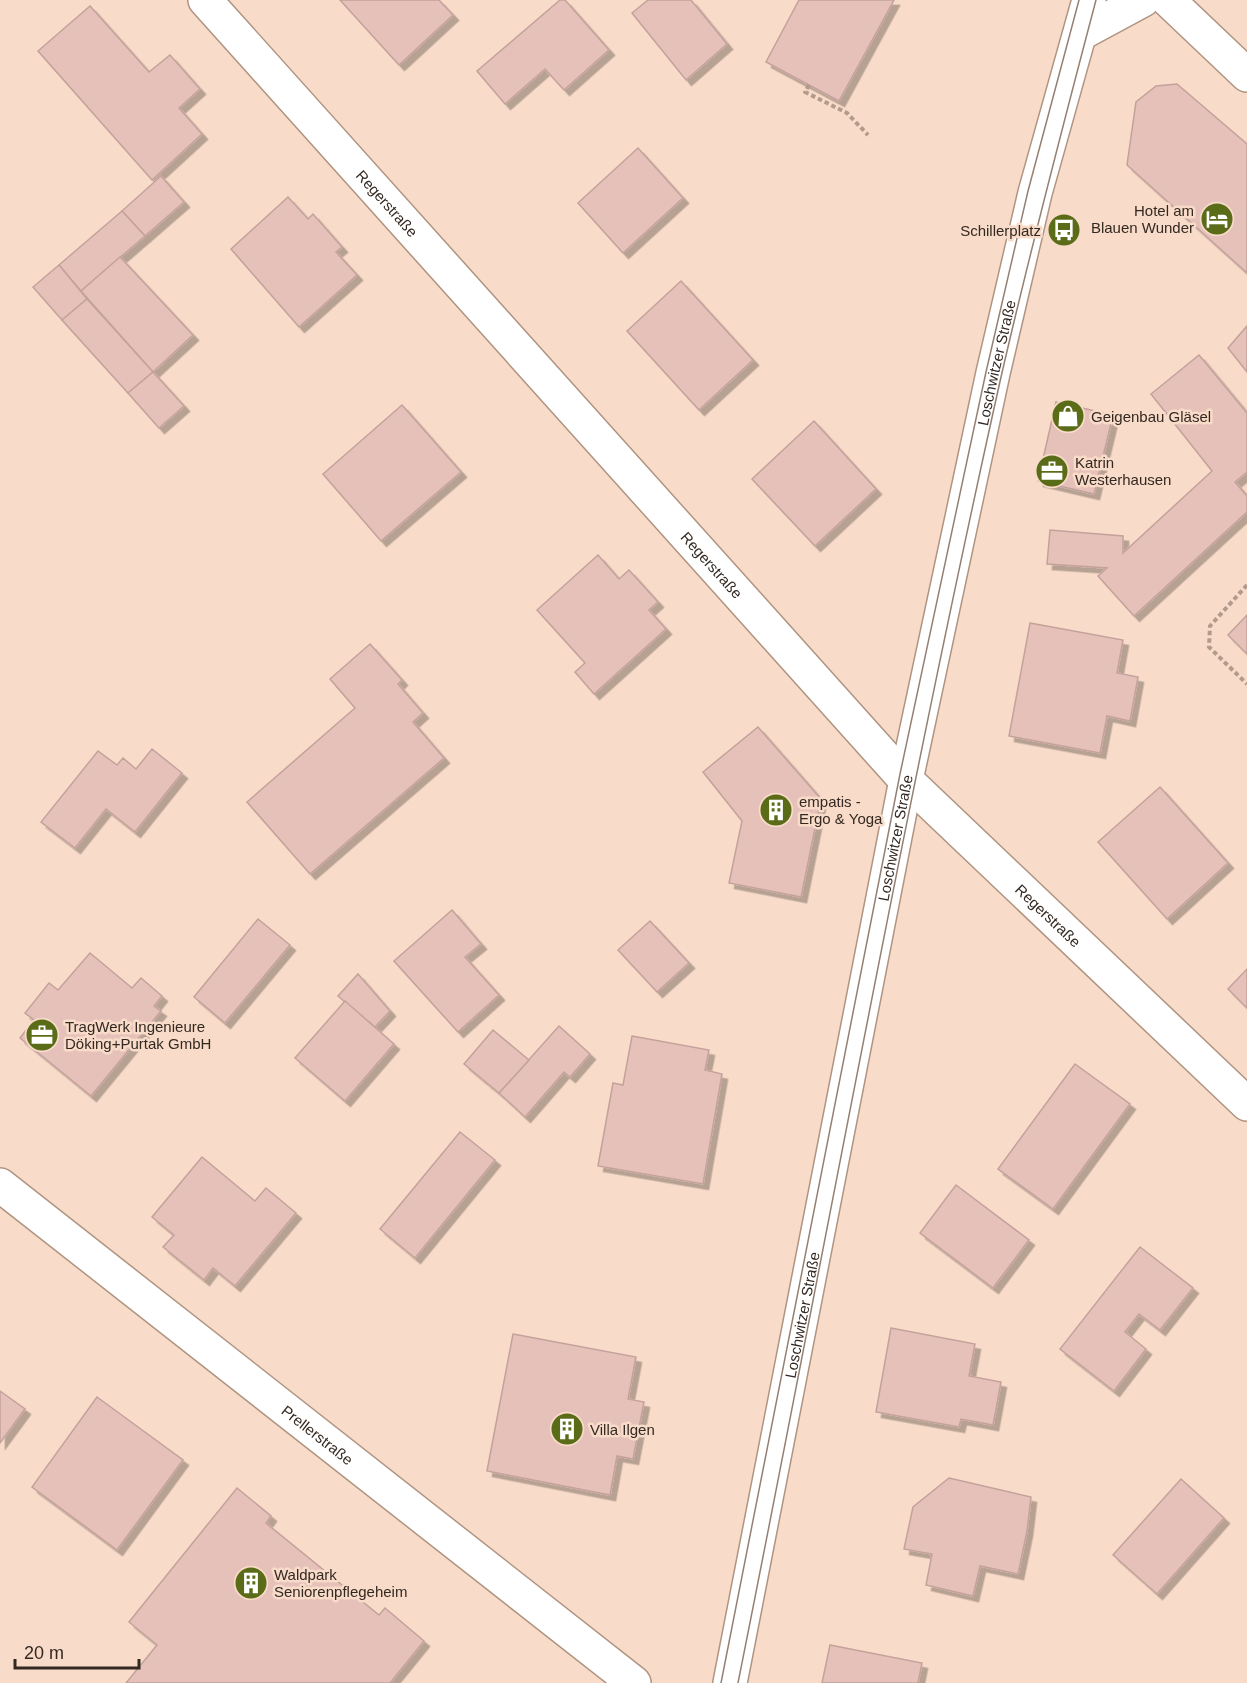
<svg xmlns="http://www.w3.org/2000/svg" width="1247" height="1683" font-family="Arial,sans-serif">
	<defs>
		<filter id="shadow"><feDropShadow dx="5.5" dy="5.5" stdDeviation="0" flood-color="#0004"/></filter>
	</defs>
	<rect width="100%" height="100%" fill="#f8dbc8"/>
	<!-- building -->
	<g fill="#e5c1ba" stroke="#c4a29b" stroke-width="1.5" filter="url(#shadow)">
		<path d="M340,0H439L453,15L399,65Z"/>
		<path d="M560,0H565L609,50L564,90L545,69L505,104L477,71Z"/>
		<path d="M648,0H691L727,44L686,80L632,13Z"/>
		<path d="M799,0H894L839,101L766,62Z"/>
		<path d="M90,6L149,72L170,55L200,89L179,108L202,134L152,180L38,51Z"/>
		<path d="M1177,84L1247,144V273L1127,165L1136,102L1156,86Z"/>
		<path d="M638,148L683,198L623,253L578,203Z"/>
		<path d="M161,176L184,202L145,236L122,211Z"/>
		<path d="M288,197L308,219L313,214L342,247L336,252L357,275L299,327L231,249Z"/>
		<path d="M122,211L145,236L81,291L59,265Z"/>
		<path d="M120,257L193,335L153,372L81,291Z"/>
		<path d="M59,265L87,299L62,320L33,287Z"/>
		<path d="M681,281L753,360L699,410L627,331Z"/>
		<path d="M87,299L153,372L128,393L62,320Z"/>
		<path d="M1247,326V372L1228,348Z"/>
		<path d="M1199,355L1247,413V472L1235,482L1247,496V512L1134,616L1098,576L1107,568L1047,564L1050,530L1123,536V553L1212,471L1151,394Z"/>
		<path d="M153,372L184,406L159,428L128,393Z"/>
		<path d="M1056,402L1113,415L1094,494L1038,481Z"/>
		<path d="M402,405L461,472L381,541L323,474Z"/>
		<path d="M814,421L876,489L815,546L752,479Z"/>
		<path d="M598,555L619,579L629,570L658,602L649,610L666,629L594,694L575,672L585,663L537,610Z"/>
		<path d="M1247,615V654L1228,635Z"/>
		<path d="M1030,623L1123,640L1117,673L1138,677L1130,721L1107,716L1100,753L1009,736Z"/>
		<path d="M370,644L402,680L398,684L423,713L413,722L444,758L310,874L247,802L355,708L330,679Z"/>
		<path d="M758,727L821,799L801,897L729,883L742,821L703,772Z"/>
		<path d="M152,749L182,773L135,832L106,809L75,848L41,822L98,751L117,765L123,758L136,769Z"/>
		<path d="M1160,787L1228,863L1167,919L1098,842Z"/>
		<path d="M452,910L481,944L465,957L499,995L458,1032L394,961Z"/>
		<path d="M258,919L290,945L225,1023L194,997Z"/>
		<path d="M650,921L689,963L657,992L618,950Z"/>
		<path d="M90,953L132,988L141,978L162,996L154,1006L161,1011L91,1096L20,1038L34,1020L25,1013L49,983L58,990Z"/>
		<path d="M1247,969V1008L1228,989Z"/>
		<path d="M358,974L390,1011L375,1027L338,996Z"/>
		<path d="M345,1001L394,1044L345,1101L295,1058Z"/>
		<path d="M559,1026L590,1054L570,1077L564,1072L525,1117L499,1093Z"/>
		<path d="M493,1030L529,1060L499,1093L464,1064Z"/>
		<path d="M632,1036L709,1050L705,1070L722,1074L703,1184L598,1166L613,1083L623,1085Z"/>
		<path d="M1075,1064L1130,1104L1053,1209L998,1169Z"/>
		<path d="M460,1132L495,1160L415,1258L380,1229Z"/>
		<path d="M202,1157L255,1201L266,1188L296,1213L235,1286L213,1268L204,1280L163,1247L174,1235L152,1217Z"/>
		<path d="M956,1185L1029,1240L993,1288L920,1233Z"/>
		<path d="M1140,1247L1193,1288L1160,1330L1139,1314L1125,1332L1146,1349L1114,1391L1060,1349Z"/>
		<path d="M891,1328L975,1344L969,1376L1001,1382L993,1425L961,1419L959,1427L876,1412Z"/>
		<path d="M513,1334L636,1357L628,1399L644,1402L633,1459L617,1456L610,1495L487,1471Z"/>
		<path d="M0,1391L25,1409L0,1443Z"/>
		<path d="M97,1397L183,1460L117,1550L32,1487Z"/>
		<path d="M949,1478L1031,1497L1027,1531L1018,1574L980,1566L973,1596L926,1585L932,1554L904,1549L913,1507Z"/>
		<path d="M1181,1479L1224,1518L1157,1594L1113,1555Z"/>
		<path d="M237,1488L271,1516L266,1523L379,1615L385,1608L424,1641L390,1683H126L157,1645L129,1622Z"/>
		<path d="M830,1645L922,1663L918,1683H822Z"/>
	</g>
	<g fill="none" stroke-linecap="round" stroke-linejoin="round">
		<!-- minor casing -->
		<g stroke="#af9482" stroke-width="36">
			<g id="minor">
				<path id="s1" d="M205,0L900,774L1247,1104"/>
				<path d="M1168,0L1247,75"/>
				<path id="s2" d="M0,1185L634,1683"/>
			</g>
		</g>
		<!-- tertiary casing -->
		<g stroke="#af9482" stroke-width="36">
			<g id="tertiary">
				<path d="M1080,34L1143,0"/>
				<path id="s3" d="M730,1683L906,780L993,373L1035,193L1089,0"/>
			</g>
		</g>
		<!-- path -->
		<g stroke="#b29b8d" stroke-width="4" stroke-dasharray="4.5 3" stroke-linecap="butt">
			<path d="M809,85L805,92L847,113L868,135"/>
			<path d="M1247,585L1210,626L1209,647L1247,684"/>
		</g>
		<!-- minor -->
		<use href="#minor" stroke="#fff" stroke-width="33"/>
		<!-- tertiary -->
		<use href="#tertiary" stroke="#fff" stroke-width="33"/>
		<!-- tram -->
		<g stroke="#948073" stroke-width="1.5">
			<path d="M721,1683L900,774L986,372L1028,191L1079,0"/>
			<path d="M738,1683C825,1248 904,811 1001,377C1030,251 1063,125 1096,0"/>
		</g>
	</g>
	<!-- icons -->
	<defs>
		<g id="hotel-disc" transform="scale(1.725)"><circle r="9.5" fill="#5b6c18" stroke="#f8dbc8"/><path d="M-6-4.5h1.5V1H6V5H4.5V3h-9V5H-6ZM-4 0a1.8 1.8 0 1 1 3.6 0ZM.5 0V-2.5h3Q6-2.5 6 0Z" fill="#fff"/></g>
		<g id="bus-disc" transform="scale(1.725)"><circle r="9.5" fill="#5b6c18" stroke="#f8dbc8"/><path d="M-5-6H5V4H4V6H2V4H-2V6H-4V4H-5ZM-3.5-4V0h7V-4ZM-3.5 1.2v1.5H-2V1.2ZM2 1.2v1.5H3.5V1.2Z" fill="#fff"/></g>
		<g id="shop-disc" transform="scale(1.725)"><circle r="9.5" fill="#5b6c18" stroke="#f8dbc8"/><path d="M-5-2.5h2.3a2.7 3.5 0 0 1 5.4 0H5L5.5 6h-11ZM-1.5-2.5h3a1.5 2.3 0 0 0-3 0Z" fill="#fff"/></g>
		<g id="office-disc" transform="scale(1.725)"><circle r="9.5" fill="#5b6c18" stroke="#f8dbc8"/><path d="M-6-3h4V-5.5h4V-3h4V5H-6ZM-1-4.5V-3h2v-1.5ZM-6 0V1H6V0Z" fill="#fff"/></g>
		<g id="building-disc" transform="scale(1.725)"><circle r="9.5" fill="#5b6c18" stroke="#f8dbc8"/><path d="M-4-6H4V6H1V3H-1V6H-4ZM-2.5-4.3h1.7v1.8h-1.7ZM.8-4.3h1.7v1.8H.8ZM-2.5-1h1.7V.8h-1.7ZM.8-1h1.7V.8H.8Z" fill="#fff"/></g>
	</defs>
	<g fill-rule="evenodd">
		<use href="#hotel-disc" x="1217" y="219"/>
		<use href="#bus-disc" x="1064" y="230"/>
		<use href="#shop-disc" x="1068" y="416"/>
		<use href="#office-disc" x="1052" y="471"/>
		<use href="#building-disc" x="776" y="810"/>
		<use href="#office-disc" x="42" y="1035"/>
		<use href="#building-disc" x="567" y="1429"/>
		<use href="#building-disc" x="251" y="1583"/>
	</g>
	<g text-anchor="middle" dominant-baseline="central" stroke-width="5" stroke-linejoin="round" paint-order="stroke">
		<!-- street labels -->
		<g font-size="15" fill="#342922" stroke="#f8dbc8">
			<text stroke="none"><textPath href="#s1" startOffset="273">Regerstraße</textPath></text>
			<text stroke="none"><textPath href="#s3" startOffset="1347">Loschwitzer Straße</textPath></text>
			<text stroke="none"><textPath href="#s1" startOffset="759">Regerstraße</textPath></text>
			<text stroke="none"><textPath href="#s3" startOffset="861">Loschwitzer Straße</textPath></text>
			<text stroke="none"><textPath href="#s1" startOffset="1245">Regerstraße</textPath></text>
			<text stroke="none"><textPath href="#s3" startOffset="375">Loschwitzer Straße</textPath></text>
			<text stroke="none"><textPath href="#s2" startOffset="404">Prellerstraße</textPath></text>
		</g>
		<!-- poi labels -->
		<g font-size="15" fill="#342922" stroke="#f8dbc8" text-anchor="start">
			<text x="1194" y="210" text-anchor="end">Hotel am<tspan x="1194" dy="17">Blauen Wunder</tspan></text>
			<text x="1041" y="230" text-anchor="end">Schillerplatz</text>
			<text x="1091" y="416">Geigenbau Gläsel</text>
			<text x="1075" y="462">Katrin<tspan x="1075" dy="17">Westerhausen</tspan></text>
			<text x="799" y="801">empatis -<tspan x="799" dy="17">Ergo &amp; Yoga</tspan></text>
			<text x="65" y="1026">TragWerk Ingenieure<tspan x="65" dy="17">Döking+Purtak GmbH</tspan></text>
			<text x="590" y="1429">Villa Ilgen</text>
			<text x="274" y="1574">Waldpark<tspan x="274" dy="17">Seniorenpflegeheim</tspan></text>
		</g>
	</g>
	<!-- scale -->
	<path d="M15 1659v9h124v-9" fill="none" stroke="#342922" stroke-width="3"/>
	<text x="24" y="1659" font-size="18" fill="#342922" stroke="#f8dbc8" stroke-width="4.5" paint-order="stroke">20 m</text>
</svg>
